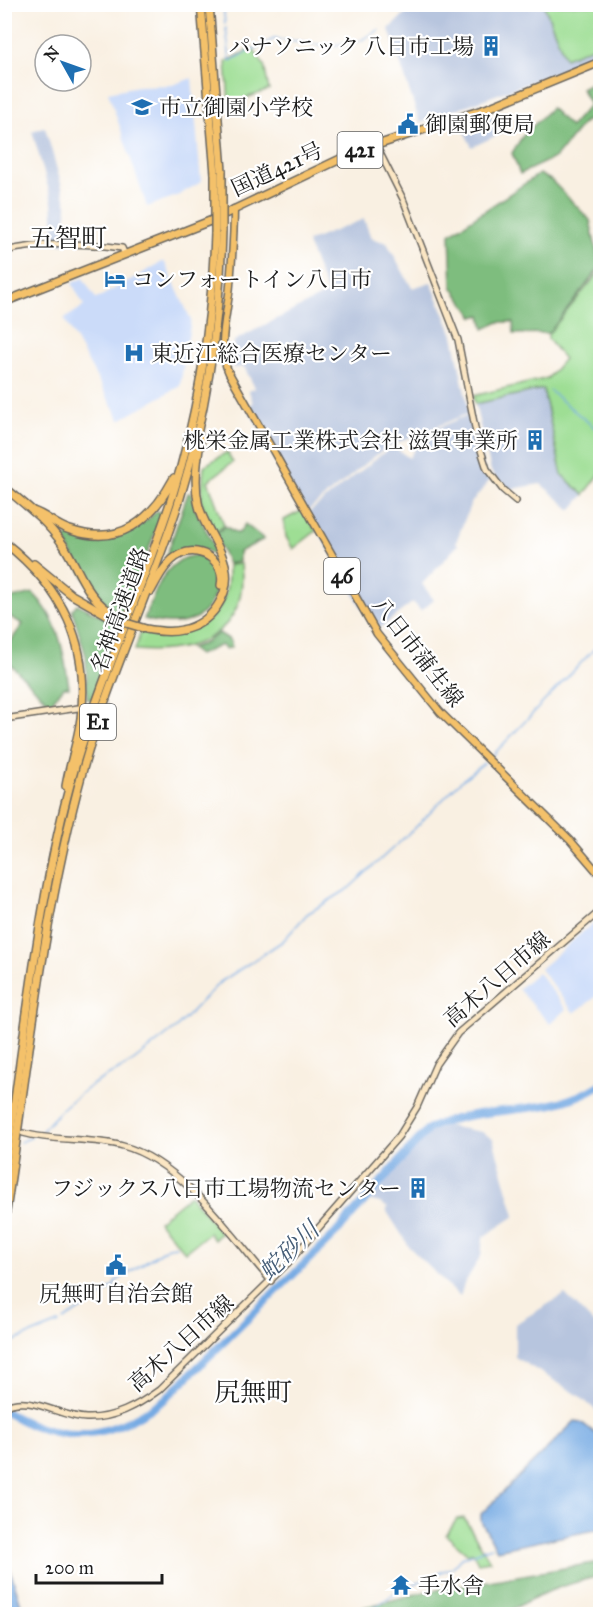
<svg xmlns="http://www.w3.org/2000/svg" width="605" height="1619" font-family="'IM FELL Great Primer','Noto Serif JP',serif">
	<rect width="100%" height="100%" fill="#fff"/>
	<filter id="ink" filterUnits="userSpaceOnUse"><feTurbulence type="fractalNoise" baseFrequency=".0167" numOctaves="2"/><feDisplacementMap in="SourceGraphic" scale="12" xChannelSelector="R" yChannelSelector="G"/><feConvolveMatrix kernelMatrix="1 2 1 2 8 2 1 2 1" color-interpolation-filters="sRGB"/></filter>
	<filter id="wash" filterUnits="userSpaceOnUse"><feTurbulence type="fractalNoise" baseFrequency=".008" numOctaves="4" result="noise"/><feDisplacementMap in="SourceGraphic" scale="24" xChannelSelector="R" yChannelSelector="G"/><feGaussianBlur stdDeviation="1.35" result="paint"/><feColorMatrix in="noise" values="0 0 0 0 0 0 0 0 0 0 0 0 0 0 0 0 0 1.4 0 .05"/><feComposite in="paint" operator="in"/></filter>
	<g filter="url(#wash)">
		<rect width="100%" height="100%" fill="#f9f0e2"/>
		<!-- built -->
		<g fill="#cbdbf9">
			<path d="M192,78L201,182L179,195L147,207L108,92L138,86L172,85Z"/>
			<path d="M164,261L191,320L180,386L120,420L64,319L84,306L72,283L83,278L96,299Z"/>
			<path d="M600,917V994L574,1013L540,969Z"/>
			<path d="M538,972L566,1009L550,1024L518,989Z"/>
		</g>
		<!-- industrial -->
		<g fill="#b7c5de">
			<path d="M414,5H600V56L420,123L389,29Z"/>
			<path d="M488,111L502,133L472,147L458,120Z"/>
			<path d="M45,127L67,205L65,244H55L52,201L32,131Z"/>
			<path d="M364,219L371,238L387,243L412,288L431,282L453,335L469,413L385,448L306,512L247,407L253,403L249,391L255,388L244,367L233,368L234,341L327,293L307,242Z"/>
			<path d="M543,389L562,474L584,495L571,510L541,484L505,490L491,471L475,404Z"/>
			<path d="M470,414L485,471L490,480L471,503L456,542L458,545L422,584L434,600L421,611L413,602L375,632L308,513L387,450L394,447L409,458L424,434Z"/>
			<path d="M447,1126L482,1132L493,1139L515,1216L483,1237L481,1256L464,1284L460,1297L410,1248L386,1210L388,1208L380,1203L371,1201L426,1134Z"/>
			<path d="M565,1294L600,1330V1414L578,1395L515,1357V1324Z"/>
		</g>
		<!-- green -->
		<g fill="#9ede94" stroke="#5d7d58" stroke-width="1.5">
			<path d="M544,5H600V44L565,58Z"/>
			<path d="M252,48L264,65L269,90L229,104L226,62Z"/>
			<path d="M600,271V474L584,495L562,475L543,389L475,404L473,396L548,378L564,359L548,339V334Z"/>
			<path d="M227,452L233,462L208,481L224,525L215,533L201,501L204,466Z"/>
			<path d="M303,510L316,531L293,549L286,537L284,520Z"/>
			<path d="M241,564C250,634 193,655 135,650L141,631C192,639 231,622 228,565Z"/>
			<path d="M190,1195L221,1233L214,1240L209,1233L185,1252L158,1221Z"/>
			<path d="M464,1518L490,1561L478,1563L473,1552L468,1554L446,1535L457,1519Z"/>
		</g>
		<!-- forest -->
		<g fill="#7ebd7e" stroke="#4d6c4d" stroke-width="1.5">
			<path d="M598,79L600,82V121H585L556,157L520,174L512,153L522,137L551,108L570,127L590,104L581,88Z"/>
			<path d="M539,174L551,180L590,220L600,267L549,333L514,334L513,322H499L484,329L481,315L474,317L452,287L450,234Z"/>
			<path d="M188,493H192L196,510L218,554L216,556C199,543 186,551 169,559L166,557Z"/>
			<path d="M157,511L162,513L125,614C92,604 81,568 65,541L69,534C99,550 135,533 157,511Z"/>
			<path d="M245,524L264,539L239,552V562L228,564L215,535L225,526L236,533H239Z"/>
			<path d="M196,555L207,558L219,577C212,622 185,630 144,619C155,593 163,560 196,555Z"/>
			<path d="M33,593C59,618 64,653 69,687H64L50,704L5,659V649L23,624L5,614V600Z"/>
			<path d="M77,604L120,625L92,700L87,699L86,656L72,610Z"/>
			<path d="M219,633L230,640L232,647L226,649L221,645L199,655L190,648L203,644Z"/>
			<path d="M600,1562V1576C566,1584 535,1594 506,1614H337L424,1592Z"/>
		</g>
		<!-- water -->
		<g fill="#76aae3" stroke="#496380" stroke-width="1.5">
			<path d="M575,1421L581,1422L600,1437V1529L497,1550L481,1521V1514Z"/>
			<path d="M4,1550L24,1614H5Z"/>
		</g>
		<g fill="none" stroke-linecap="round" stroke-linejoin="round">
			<!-- stream -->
			<g stroke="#76aae3" stroke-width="1.5">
				<path d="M223,4L225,24"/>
				<path d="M226,28L230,61L274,39L306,43"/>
				<path d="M311,44L323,45"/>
				<path d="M328,46L360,41L379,30"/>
				<path d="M550,391L600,432"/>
				<path d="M491,757L600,643"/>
				<path d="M39,1134L64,1107L90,1086L132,1062L176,1028L219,983L283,941L307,914L348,889L417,826L461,781L484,763"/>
				<path d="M20,1142L32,1137"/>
				<path d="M64,1320L114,1287L115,1282L168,1247L176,1246"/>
				<path d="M4,1345L59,1323"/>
				<path d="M328,1614L367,1613L396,1592L453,1567L461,1558L491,1547"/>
			</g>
			<!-- river -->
			<path stroke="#76aae3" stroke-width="8" d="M4,1411C64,1447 109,1439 164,1400L336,1233L428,1129C485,1101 545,1120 600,1085"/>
		</g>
	</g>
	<g filter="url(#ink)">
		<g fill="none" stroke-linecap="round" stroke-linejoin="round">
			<!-- secondary-tunnel -->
			<path stroke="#d8d0c4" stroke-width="5" stroke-dasharray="5 2.5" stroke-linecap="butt" d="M81,708L112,704"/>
			<!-- secondary casing -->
			<g stroke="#696661" stroke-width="8">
				<g id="secondary">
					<path d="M376,145L403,199L458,340L477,438L487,469L503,490L516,501"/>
					<path d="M4,251C41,243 85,242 122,248L125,255"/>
					<path d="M4,719L78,708"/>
					<path d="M23,1133C55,1142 91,1137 123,1146C182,1162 232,1236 271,1281"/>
					<path d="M4,1407C29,1393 59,1417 86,1418C114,1419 137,1406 159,1390L287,1264L399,1136L417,1107L436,1064L458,1033L600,911"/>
				</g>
			</g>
			<!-- primary casing -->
			<g stroke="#696661" stroke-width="9">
				<path id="primary" d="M234,209C234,234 232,260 230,285C228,312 216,347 229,373L377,634L440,712L570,840L600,875"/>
			</g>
			<!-- highway casing -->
			<g stroke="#696661" stroke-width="10">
				<g id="highway">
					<path d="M201,4L215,174"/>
					<path d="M209,4L222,171"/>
					<path d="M4,302L210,221L353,153L488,108L600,62"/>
					<path d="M4,487C26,505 48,522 64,546C81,573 86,598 115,615"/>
					<path d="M33,511C46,515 56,526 70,530C120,547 151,521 174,478"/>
					<path d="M4,542C63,588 90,644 81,718C78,741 70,763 66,786"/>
					<path d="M34,564L72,595L111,617"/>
					<path d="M151,591C158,578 166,561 181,554C202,545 226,563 221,585"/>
					<path d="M146,629C158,631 170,633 182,630C211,624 232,595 225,565C220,543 202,525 198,502C194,482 197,458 201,438"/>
					<path d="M4,1177C25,1039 37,897 76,763C103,673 143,587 172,497C199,412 212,321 215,233"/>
					<path d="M4,1225C27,1073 42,917 83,769C109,677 151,589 180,498C207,410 220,321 222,230"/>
				</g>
			</g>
			<!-- secondary -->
			<use href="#secondary" stroke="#fbe6c3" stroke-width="5"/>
			<!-- primary -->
			<use href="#primary" stroke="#f4c16a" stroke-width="6"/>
			<!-- highway -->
			<use href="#highway" stroke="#f4c16a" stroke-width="7"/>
			<!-- highway-bridge casing -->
			<g stroke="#696661" stroke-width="10" stroke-linecap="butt">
				<g id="highway-bridge">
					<path d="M222,171V230"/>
					<path d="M215,174V233"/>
					<path d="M113,619L146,629"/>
				</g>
			</g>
			<!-- highway-bridge -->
			<use href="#highway-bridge" stroke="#f4c16a" stroke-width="7"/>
		</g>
	</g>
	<!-- icons -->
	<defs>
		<g id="building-bare" transform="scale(1.62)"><path d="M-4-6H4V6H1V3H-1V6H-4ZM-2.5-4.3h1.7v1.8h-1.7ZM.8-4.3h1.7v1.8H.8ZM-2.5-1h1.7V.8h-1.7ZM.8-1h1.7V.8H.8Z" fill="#1f6fb2" stroke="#fff" stroke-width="2.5" paint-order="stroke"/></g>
		<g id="school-bare" transform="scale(1.62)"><path d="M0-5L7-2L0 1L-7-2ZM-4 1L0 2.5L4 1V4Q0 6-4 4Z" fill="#1f6fb2" stroke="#fff" stroke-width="2.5" paint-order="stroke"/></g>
		<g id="civic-bare" transform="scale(1.62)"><path d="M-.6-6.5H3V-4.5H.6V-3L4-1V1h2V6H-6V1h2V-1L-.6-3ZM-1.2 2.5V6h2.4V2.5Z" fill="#1f6fb2" stroke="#fff" stroke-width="2.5" paint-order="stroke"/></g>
		<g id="hotel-bare" transform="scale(1.62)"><path d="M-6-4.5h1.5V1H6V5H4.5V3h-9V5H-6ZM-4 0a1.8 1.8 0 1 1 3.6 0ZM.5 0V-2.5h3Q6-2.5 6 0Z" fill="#1f6fb2" stroke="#fff" stroke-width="2.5" paint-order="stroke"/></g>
		<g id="hospital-bare" transform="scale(1.62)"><path d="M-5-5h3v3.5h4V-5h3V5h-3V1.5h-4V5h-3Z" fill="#1f6fb2" stroke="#fff" stroke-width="2.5" paint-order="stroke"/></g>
		<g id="temple-bare" transform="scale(1.62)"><path d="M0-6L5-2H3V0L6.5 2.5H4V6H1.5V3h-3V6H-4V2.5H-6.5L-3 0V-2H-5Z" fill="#1f6fb2" stroke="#fff" stroke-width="2.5" paint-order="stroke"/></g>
	</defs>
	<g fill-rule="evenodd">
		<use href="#building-bare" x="491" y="46"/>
		<use href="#school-bare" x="142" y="107"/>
		<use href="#civic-bare" x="408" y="124"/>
		<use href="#hotel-bare" x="115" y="279"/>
		<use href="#hospital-bare" x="134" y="353"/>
		<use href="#building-bare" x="535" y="440"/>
		<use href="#building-bare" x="418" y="1188"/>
		<use href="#civic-bare" x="116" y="1265"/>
		<use href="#temple-bare" x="401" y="1585"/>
	</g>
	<g text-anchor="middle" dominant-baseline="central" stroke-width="4.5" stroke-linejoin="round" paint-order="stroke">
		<!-- shield labels -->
		<g fill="#fff" stroke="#606060" stroke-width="1.5">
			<rect x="337.5" y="132" width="45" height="36" rx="4.5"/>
			<rect x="324" y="558" width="36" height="36" rx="4.5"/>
			<rect x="80" y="704" width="36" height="36" rx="4.5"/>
		</g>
		<g font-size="21" font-weight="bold" fill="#1c1c1c">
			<text x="360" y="150">421</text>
			<text x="342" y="576">46</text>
			<text x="98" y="722">E1</text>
		</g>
		<!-- poi labels -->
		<g font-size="22" fill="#1c1c1c" stroke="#fff" text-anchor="start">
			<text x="474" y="46" text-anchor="end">パナソニック 八日市工場</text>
			<text x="159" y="107">市立御園小学校</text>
			<text x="425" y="124">御園郵便局</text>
			<text x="132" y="279">コンフォートイン八日市</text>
			<text x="151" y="353">東近江総合医療センター</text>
			<text x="518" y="440" text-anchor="end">桃栄金属工業株式会社 滋賀事業所</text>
			<text x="401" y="1188" text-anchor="end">フジックス八日市工場物流センター</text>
			<text x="116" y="1293" text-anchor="middle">尻無町自治会館</text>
			<text x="418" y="1585">手水舎</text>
		</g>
		<!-- street labels -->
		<g font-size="22" fill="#1c1c1c" stroke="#fff">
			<text transform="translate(277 169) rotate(-25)">国道421号</text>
			<text transform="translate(120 610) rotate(-70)">名神高速道路</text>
			<text transform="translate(418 652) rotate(52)">八日市蒲生線</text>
			<text transform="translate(497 979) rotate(-41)">高木八日市線</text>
			<text transform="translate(181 1343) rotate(-42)">高木八日市線</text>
		</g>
		<!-- water labels -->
		<g font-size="24" font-style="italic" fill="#445c76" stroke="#fff">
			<text transform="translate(289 1251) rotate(-44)">蛇砂川</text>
		</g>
		<!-- quarter labels -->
		<g font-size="26" fill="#1c1c1c" stroke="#fff">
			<text x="68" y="238">五智町</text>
			<text x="253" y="1392">尻無町</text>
		</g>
	</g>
	<!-- margin -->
	<rect width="605" height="1619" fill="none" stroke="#fff" stroke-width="24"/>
	<!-- north arrow -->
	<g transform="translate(63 63) rotate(310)"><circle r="28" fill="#ffffff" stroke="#a4a4a4" stroke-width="1.5"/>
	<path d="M0-4.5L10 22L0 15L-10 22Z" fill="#1f6fb2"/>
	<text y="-9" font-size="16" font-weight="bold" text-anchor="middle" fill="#1c1c1c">N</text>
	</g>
	<!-- scale -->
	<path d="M36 1574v9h126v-9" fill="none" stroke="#1c1c1c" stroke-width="3"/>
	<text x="45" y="1574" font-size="18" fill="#1c1c1c" stroke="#ffffff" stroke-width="4.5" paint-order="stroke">200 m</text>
</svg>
